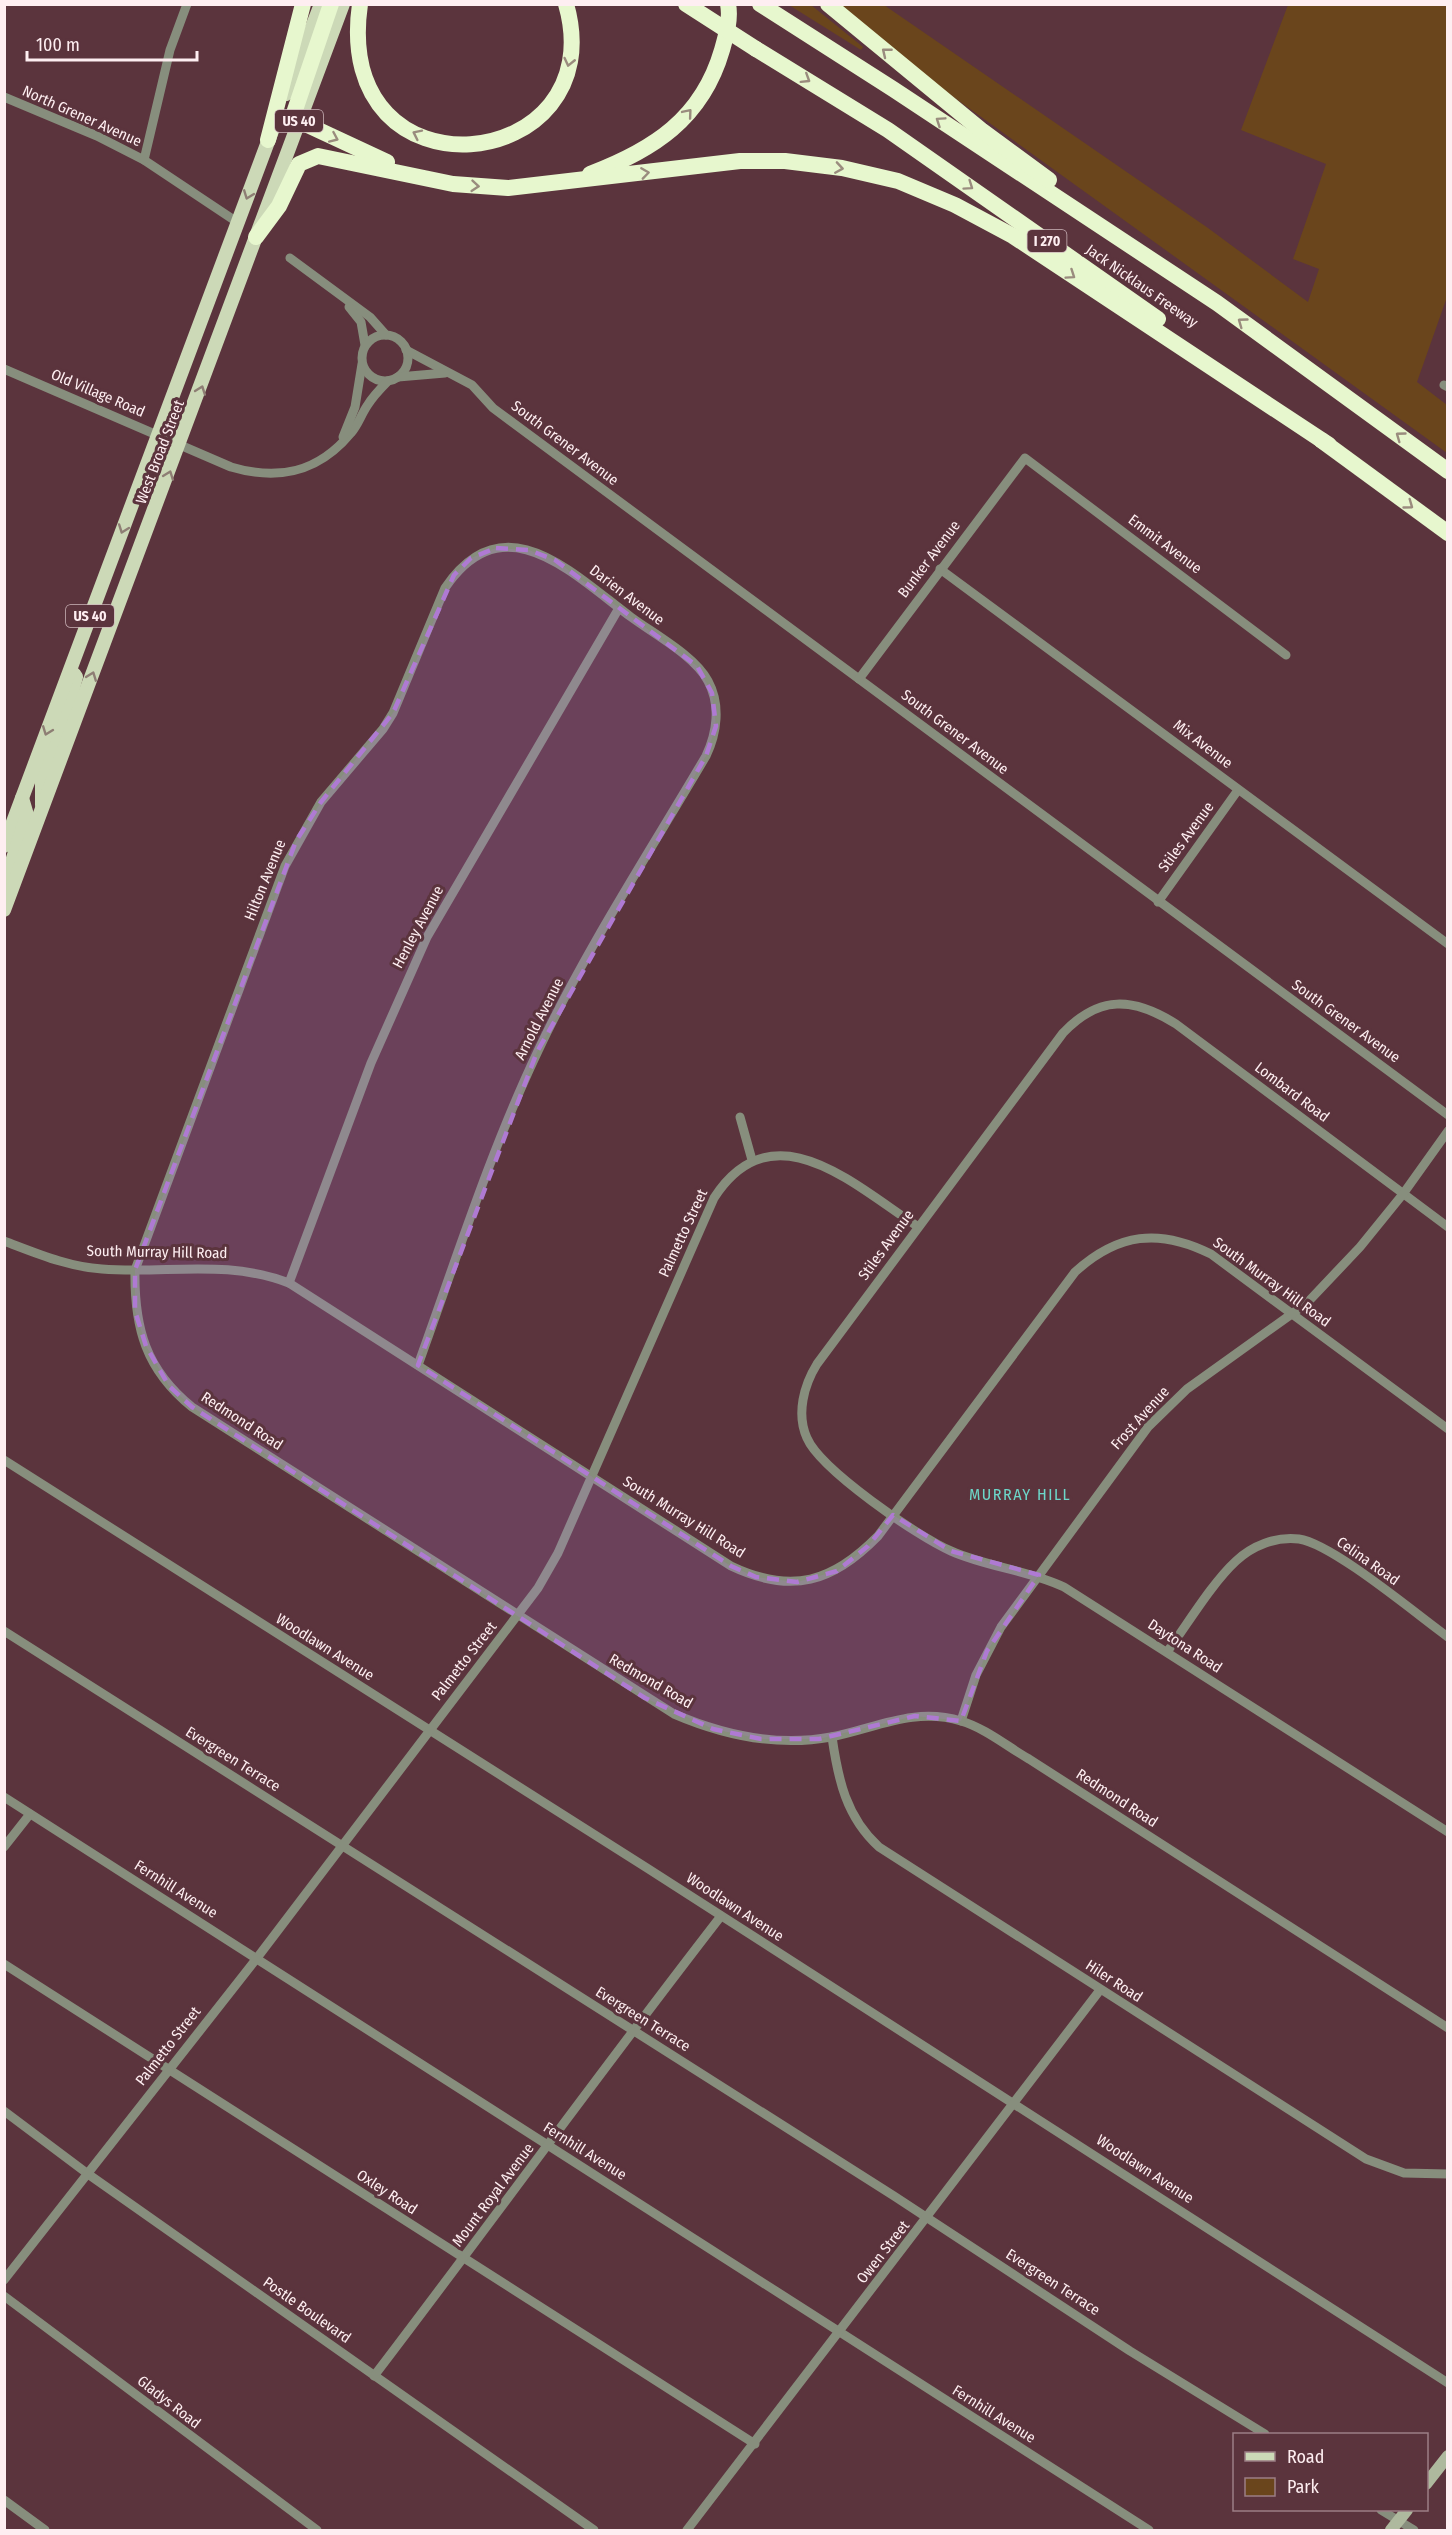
<svg xmlns="http://www.w3.org/2000/svg" width="1452" height="2535" font-family="'Fira Sans Condensed',sans-serif">
	<rect width="100%" height="100%" fill="#5b343d"/>
	<!-- green -->
	<g fill="#6a451c">
		<path d="M789,5H811L863,47L861,50Z"/>
		<path d="M835,5H884L1208,228L1308,302L1319,269L1293,259L1326,164L1241,130L1288,5H1447V297L1417,382L1447,405V453L916,70Z"/>
	</g>
	<g fill="none" stroke-linecap="round" stroke-linejoin="round">
		<!-- street -->
		<g stroke="#878e7d" stroke-width="9">
			<path d="M4,97L97,136L144,160L237,222"/>
			<path d="M144,160L170,50L187,4"/>
			<path d="M290,258L370,317L386,335"/>
			<path d="M349,307L361,322L365,345"/>
			<circle cx="385" cy="358" r="23"/>
			<path d="M406,350L472,385L493,408L1448,1115"/>
			<path d="M4,369L231,467C278,481 318,473 351,433C358,425 361,415 367,406C373,396 380,389 388,381"/>
			<path d="M398,377L445,373"/>
			<path d="M1444,385L1448,387"/>
			<path d="M343,437L355,407L362,364"/>
			<path d="M940,569L1448,944"/>
			<path d="M859,679L1025,458L1286,655"/>
			<path d="M1158,902L1238,790"/>
			<path d="M740,1117L752,1160"/>
			<path d="M1448,1227L1176,1024C1133,997 1099,995 1063,1033L817,1364C804,1385 796,1414 807,1438C820,1469 918,1537 951,1551C987,1567 1028,1570 1064,1587L1448,1832"/>
			<path d="M4,1241C36,1253 68,1267 102,1269C166,1274 227,1259 289,1283L731,1566C792,1595 833,1582 878,1536L1075,1272C1118,1233 1159,1228 1211,1254L1448,1429"/>
			<path d="M289,1283L371,1063L427,937L619,608"/>
			<path d="M418,1365C456,1260 490,1152 538,1051C586,949 649,853 706,756C717,733 721,705 708,681C695,656 654,634 631,617C573,574 504,501 445,588L393,713L383,729L321,802L285,866L135,1270C134,1328 146,1370 192,1407L674,1714C723,1735 777,1747 831,1737C876,1728 914,1707 961,1721C985,1728 1008,1747 1029,1759L1448,2028"/>
			<path d="M4,1460L647,1868L1448,2383"/>
			<path d="M4,1631L894,2196L1130,2351L1265,2434"/>
			<path d="M1167,1652C1187,1625 1212,1583 1236,1561C1252,1546 1276,1536 1299,1539C1333,1544 1416,1614 1448,1637"/>
			<path d="M961,1721L976,1675L1001,1627L1148,1427L1187,1389L1307,1303L1360,1247L1403,1194L1448,1131"/>
			<path d="M832,1737C838,1779 846,1817 879,1847L1366,2159L1404,2173L1448,2174"/>
			<path d="M4,1797L1149,2530"/>
			<path d="M4,1847L30,1814"/>
			<path d="M4,1964L755,2444"/>
			<path d="M4,2111L88,2174L594,2530"/>
			<path d="M4,2280L257,1958L538,1588L558,1553L714,1198C773,1107 854,1185 917,1226"/>
			<path d="M4,2296L317,2530"/>
			<path d="M374,2376C490,2224 603,2068 721,1916"/>
			<path d="M4,2500L45,2530"/>
			<path d="M1381,2510L1414,2530"/>
			<path d="M687,2530L1100,1990"/>
		</g>
		<!-- secondary -->
		<g stroke="#aeb99e" stroke-width="12">
			<path d="M1426,2484L1448,2456"/>
			<path d="M1391,2530L1407,2510"/>
		</g>
		<!-- primary -->
		<g stroke="#ccd9b7" stroke-width="14">
			<path d="M286,94L321,4"/>
			<path d="M42,805V779L62,728L76,677L74,674"/>
			<path d="M4,846L272,131"/>
			<path d="M4,886L27,815L22,798"/>
			<path d="M4,910L343,4"/>
		</g>
		<!-- highway -->
		<g stroke="#e7f7ce" stroke-width="16">
			<path d="M331,4L294,113L299,121L387,162"/>
			<path d="M360,4C331,207 615,175 566,4"/>
			<path d="M760,4L893,89L1217,303L1448,471"/>
			<path d="M828,4L981,130L1049,180"/>
			<path d="M756,49L888,130L1158,319"/>
			<path d="M268,140L303,4"/>
			<path d="M590,174C653,150 702,119 722,50C726,36 731,19 728,4"/>
			<path d="M256,237L279,206L299,164L318,156L453,184L508,188L740,161H785L842,168L898,181L955,205L1013,236L1329,445"/>
			<path d="M1321,440L1448,533"/>
		</g>
		<!-- highway-bridge -->
		<path stroke="#e7f7ce" stroke-width="16" d="M686,4L756,49"/>
	</g>
	<!-- one-way arrows -->
	<defs><path id="oneway-chevron" d="M-2-3.5L2.5 0L-2 3.5" fill="none" stroke-width="1.6" stroke-linecap="round" stroke-linejoin="round" transform="scale(1.5)"/></defs>
	<g stroke="#9a8c7e">
		<use href="#oneway-chevron" transform="translate(886 52) rotate(-141)"/>
		<use href="#oneway-chevron" transform="translate(569 62) rotate(103)"/>
		<use href="#oneway-chevron" transform="translate(806 79) rotate(32)"/>
		<use href="#oneway-chevron" transform="translate(688 113) rotate(-50)"/>
		<use href="#oneway-chevron" transform="translate(940 121) rotate(-146)"/>
		<use href="#oneway-chevron" transform="translate(417 134) rotate(-154)"/>
		<use href="#oneway-chevron" transform="translate(334 138) rotate(24)"/>
		<use href="#oneway-chevron" transform="translate(839 168) rotate(9)"/>
		<use href="#oneway-chevron" transform="translate(645 173) rotate(-8)"/>
		<use href="#oneway-chevron" transform="translate(475 186) rotate(5)"/>
		<use href="#oneway-chevron" transform="translate(969 186) rotate(35)"/>
		<use href="#oneway-chevron" transform="translate(1071 275) rotate(34)"/>
		<use href="#oneway-chevron" transform="translate(1242 322) rotate(-144)"/>
		<use href="#oneway-chevron" transform="translate(1400 436) rotate(-144)"/>
		<use href="#oneway-chevron" transform="translate(1409 505) rotate(36)"/>
	</g>
	<g stroke="#8e7e74">
		<use href="#oneway-chevron" transform="translate(248 195) rotate(111)"/>
		<use href="#oneway-chevron" transform="translate(201 390) rotate(-70)"/>
		<use href="#oneway-chevron" transform="translate(169 475) rotate(-69)"/>
		<use href="#oneway-chevron" transform="translate(123 529) rotate(110)"/>
		<use href="#oneway-chevron" transform="translate(92 676) rotate(-69)"/>
		<use href="#oneway-chevron" transform="translate(47 731) rotate(111)"/>
	</g>
	<!-- marked area -->
	<path fill="#af7ad3" fill-opacity="0.2" stroke="#af7ad3" stroke-width="4.5" stroke-dasharray="12 8" stroke-linejoin="round" d="M496,548L529,550L555,560L697,666L712,693L716,726L706,756L537,1052L418,1365L731,1566L756,1577L797,1582L837,1571L868,1546L893,1515L951,1551L1039,1575L987,1651L961,1721L915,1716L819,1739H761L713,1729L645,1698L192,1407L169,1386L146,1346L135,1311V1270L296,841L321,802L393,713L454,575L471,558Z"/>
	<g text-anchor="middle" dominant-baseline="central" stroke-width="6" stroke-linejoin="round" paint-order="stroke">
		<!-- shield labels -->
		<g fill="#5b343d" stroke="#cdb6bb" stroke-width="1.5">
			<rect x="275" y="110" width="48" height="22" rx="4.5"/>
			<rect x="1027.5" y="230" width="39" height="22" rx="4.5"/>
			<rect x="66" y="605" width="48" height="22" rx="4.5"/>
		</g>
		<g font-size="14" font-weight="bold" fill="#feeef1">
			<text x="299" y="121">US 40</text>
			<text x="1047" y="241">I 270</text>
			<text x="90" y="616">US 40</text>
		</g>
		<!-- street labels -->
		<g font-size="15" fill="#feeef1" stroke="#5b343d">
			<text transform="translate(82 116) rotate(24)">North Grener Avenue</text>
			<text transform="translate(1142 286) rotate(35)">Jack Nicklaus Freeway</text>
			<text transform="translate(98 393) rotate(23)">Old Village Road</text>
			<text transform="translate(565 443) rotate(37)">South Grener Avenue</text>
			<text transform="translate(160 452) rotate(-69)">West Broad Street</text>
			<text transform="translate(1165 544) rotate(37)">Emmit Avenue</text>
			<text transform="translate(929 559) rotate(-53)">Bunker Avenue</text>
			<text transform="translate(627 595) rotate(37)">Darien Avenue</text>
			<text transform="translate(955 732) rotate(37)">South Grener Avenue</text>
			<text transform="translate(1203 744) rotate(37)">Mix Avenue</text>
			<text transform="translate(1186 837) rotate(-54)">Stiles Avenue</text>
			<text transform="translate(265 880) rotate(-68)">Hilton Avenue</text>
			<text transform="translate(418 927) rotate(-62)">Henley Avenue</text>
			<text transform="translate(539 1019) rotate(-63)">Arnold Avenue</text>
			<text transform="translate(1346 1021) rotate(36)">South Grener Avenue</text>
			<text transform="translate(1292 1092) rotate(37)">Lombard Road</text>
			<text transform="translate(683 1233) rotate(-65)">Palmetto Street</text>
			<text transform="translate(886 1245) rotate(-54)">Stiles Avenue</text>
			<text transform="translate(157 1252) rotate(1)">South Murray Hill Road</text>
			<text transform="translate(1272 1282) rotate(36)">South Murray Hill Road</text>
			<text transform="translate(1140 1418) rotate(-48)">Frost Avenue</text>
			<text transform="translate(242 1421) rotate(33)">Redmond Road</text>
			<text transform="translate(684 1517) rotate(32)">South Murray Hill Road</text>
			<text transform="translate(1368 1561) rotate(35)">Celina Road</text>
			<text transform="translate(1185 1646) rotate(33)">Daytona Road</text>
			<text transform="translate(325 1647) rotate(32)">Woodlawn Avenue</text>
			<text transform="translate(464 1661) rotate(-52)">Palmetto Street</text>
			<text transform="translate(651 1681) rotate(30)">Redmond Road</text>
			<text transform="translate(233 1759) rotate(32)">Evergreen Terrace</text>
			<text transform="translate(1117 1798) rotate(33)">Redmond Road</text>
			<text transform="translate(176 1889) rotate(32)">Fernhill Avenue</text>
			<text transform="translate(735 1907) rotate(33)">Woodlawn Avenue</text>
			<text transform="translate(1114 1981) rotate(33)">Hiler Road</text>
			<text transform="translate(643 2019) rotate(32)">Evergreen Terrace</text>
			<text transform="translate(168 2046) rotate(-52)">Palmetto Street</text>
			<text transform="translate(585 2151) rotate(32)">Fernhill Avenue</text>
			<text transform="translate(1145 2169) rotate(33)">Woodlawn Avenue</text>
			<text transform="translate(387 2192) rotate(33)">Oxley Road</text>
			<text transform="translate(493 2195) rotate(-53)">Mount Royal Avenue</text>
			<text transform="translate(883 2252) rotate(-52)">Owen Street</text>
			<text transform="translate(1053 2282) rotate(33)">Evergreen Terrace</text>
			<text transform="translate(307 2310) rotate(35)">Postle Boulevard</text>
			<text transform="translate(169 2402) rotate(38)">Gladys Road</text>
			<text transform="translate(994 2414) rotate(32)">Fernhill Avenue</text>
		</g>
		<!-- neighbourhood labels -->
		<g font-size="16" letter-spacing="1.5" fill="#6dd6c9" stroke="#5b343d">
			<text x="1020" y="1494">MURRAY HILL</text>
		</g>
	</g>
	<!-- border -->
	<rect width="1452" height="2535" fill="none" stroke="#feeef1" stroke-width="12"/>
	<!-- legend -->
	<rect x="1233" y="2433" width="195" height="78" fill="#5b343d" stroke="#9c7e85" stroke-width="1.5"/>
	<rect x="1245" y="2452" width="30" height="9" fill="#ccd9b7" stroke="#9c7e85" stroke-width="1.5"/>
	<text x="1287" y="2463" font-size="18" fill="#feeef1">Road</text>
	<rect x="1245" y="2478" width="30" height="18" fill="#6a451c" stroke="#9c7e85" stroke-width="1.5"/>
	<text x="1287" y="2493" font-size="18" fill="#feeef1">Park</text>
	<!-- scale -->
	<path d="M27 51v9h170v-9" fill="none" stroke="#feeef1" stroke-width="3"/>
	<text x="36" y="51" font-size="18" fill="#feeef1" stroke="#5b343d" stroke-width="4.5" paint-order="stroke">100 m</text>
</svg>
